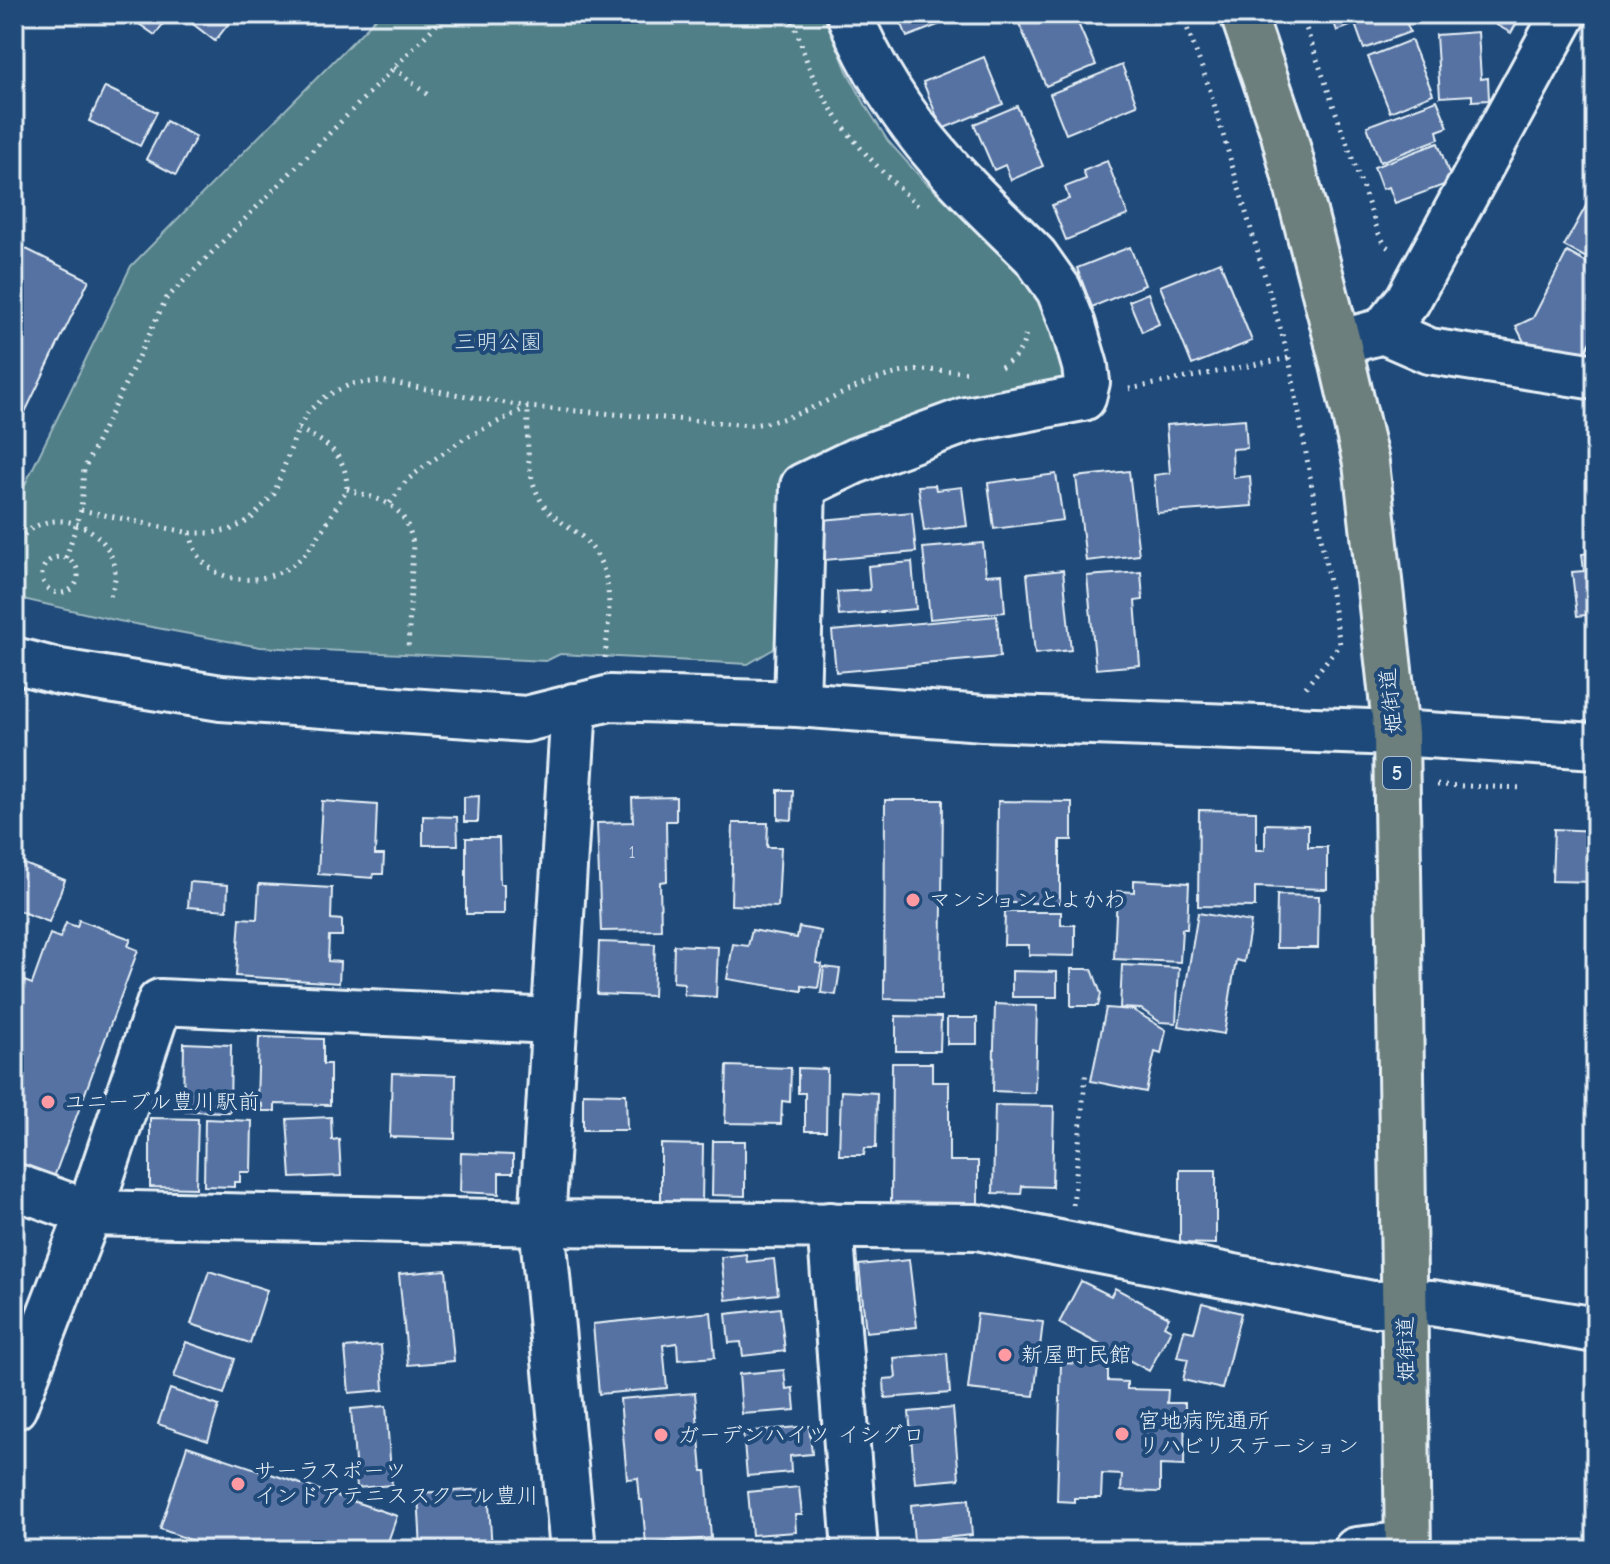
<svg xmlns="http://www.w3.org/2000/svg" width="1610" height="1564" font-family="'Comic Neue','Klee One',sans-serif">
	<rect width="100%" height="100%" fill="#1f4a7a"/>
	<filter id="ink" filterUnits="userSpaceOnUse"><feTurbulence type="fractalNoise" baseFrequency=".0125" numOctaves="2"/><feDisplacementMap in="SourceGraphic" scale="16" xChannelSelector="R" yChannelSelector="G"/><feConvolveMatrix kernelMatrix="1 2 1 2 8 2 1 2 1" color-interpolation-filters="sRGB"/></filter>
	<g filter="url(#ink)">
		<!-- green -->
		<path fill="#517f88" stroke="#9cb8c0" stroke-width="2" d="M380,14H824L847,71L866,106L888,141L923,180L1009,257L1031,286L1052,322L1066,377L1057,390L904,423L784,473L777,647L748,664L560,654L546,661L260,647L119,621L14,597V507L131,266Z"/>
		<!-- building -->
		<g fill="#5572a2" stroke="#e8f1f8" stroke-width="2">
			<path d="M136,14H170L155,35L132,19Z"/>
			<path d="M180,14H236L215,41Z"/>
			<path d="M898,14H948L951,20L907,37Z"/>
			<path d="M1028,14H1074L1096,65L1046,86L1017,19Z"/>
			<path d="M1331,14H1403L1410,32L1364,49L1355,24L1337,31Z"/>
			<path d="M1477,14H1522L1511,33Z"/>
			<path d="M1478,32L1481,79L1488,78L1489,100L1472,101V95L1440,97L1436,35Z"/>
			<path d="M1411,40L1433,94L1390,112L1368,57Z"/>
			<path d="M984,57L1003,104L942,129L923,82Z"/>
			<path d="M1122,65L1137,105L1066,134L1050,94Z"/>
			<path d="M105,87L157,112L140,146L89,121Z"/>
			<path d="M1437,100L1448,127L1437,131L1439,139L1380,162L1367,126Z"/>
			<path d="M1017,106L1043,166L1011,180L1005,165L994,170L974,124Z"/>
			<path d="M166,121L196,137L176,175L146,159Z"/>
			<path d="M1438,143L1452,182L1395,203L1389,187L1382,189L1374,167Z"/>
			<path d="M1107,161L1128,215L1066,240L1052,205L1069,199L1065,187L1086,179L1083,171Z"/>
			<path d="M1591,197L1596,200V263L1564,246Z"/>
			<path d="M14,243L89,280L14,435Z"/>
			<path d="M1130,247L1145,285L1092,307L1077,268Z"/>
			<path d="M1567,252L1596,268V332L1578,366L1530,354L1516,326L1533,318Z"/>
			<path d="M1220,262L1252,341L1192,365L1160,286Z"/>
			<path d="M1148,293L1159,324L1142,332L1129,301Z"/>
			<path d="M1245,419L1247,448L1232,449L1233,478L1250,476L1252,506L1157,513L1154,475L1170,473L1166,425Z"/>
			<path d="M1129,471L1139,555L1086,561L1076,477Z"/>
			<path d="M1056,474L1063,520L994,529L988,483Z"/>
			<path d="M935,485L936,490L962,487L967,526L924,531L918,486Z"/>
			<path d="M912,512L916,552L825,560L822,520Z"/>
			<path d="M983,543L986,575L1002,574L1005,612L930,619L923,548Z"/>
			<path d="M1596,552V614L1577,616L1572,572L1584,571L1582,554Z"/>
			<path d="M912,562L916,609L839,616L837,592L870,590L868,566Z"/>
			<path d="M1063,570L1071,650L1035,654L1027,574Z"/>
			<path d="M1141,572L1143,600L1135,601L1140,665L1096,669L1087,576Z"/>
			<path d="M997,616L1000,657L836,672L832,631Z"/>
			<path d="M778,790H793L792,820L778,819Z"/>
			<path d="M479,796L478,822H464V797Z"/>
			<path d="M676,797V821H666L667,881L660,882L661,930L601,931L597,823L633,822L632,798Z"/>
			<path d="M885,800H943L941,1000L884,999Z"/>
			<path d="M322,801L377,805L375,855H384L383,874H374L373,878L318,874Z"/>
			<path d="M998,801L1072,802V840H1060V903H997Z"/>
			<path d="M1199,810L1256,811V850H1265V824L1308,825V847H1327V889L1255,887V907L1198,906Z"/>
			<path d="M423,816L457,817L458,845H423Z"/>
			<path d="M733,823H768L767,847H781L778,907L731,905Z"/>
			<path d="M1554,829L1596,831V882L1552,881Z"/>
			<path d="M466,838H499L500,884H504V914H466Z"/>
			<path d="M22,863L65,880L49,922L14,909V884Z"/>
			<path d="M1134,880L1189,883L1187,929H1182L1180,962L1114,959L1117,891L1134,892Z"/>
			<path d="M190,882L228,885L227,910L188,907Z"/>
			<path d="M259,884L332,888L331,919L342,920V936H329L328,961L340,962L339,983L236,976L240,918L257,919Z"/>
			<path d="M1277,895L1319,896L1318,948H1276Z"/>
			<path d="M1005,912H1061V925H1075V956L1029,955V945H1004Z"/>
			<path d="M1198,913L1251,922L1244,962L1236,960L1224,1034L1179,1026Z"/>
			<path d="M79,920L131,939L128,946L138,950L54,1177L44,1173L41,1181L14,1170V1034L21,1015L14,1013V977L32,984L50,934L60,938L66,923L77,927Z"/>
			<path d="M799,927L821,931L816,963L822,964L818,988L802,986V991L727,979L733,944L748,946L752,930L797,938Z"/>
			<path d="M599,942L655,944L653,996L597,994Z"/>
			<path d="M674,945L718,947L716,997L684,995V983L673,982Z"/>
			<path d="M1122,965L1179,968L1176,1023L1160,1022L1141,1009L1120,1008Z"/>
			<path d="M824,967L840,969L836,995L821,993Z"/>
			<path d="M1071,969H1092L1101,994L1098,1006H1071Z"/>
			<path d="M1012,971L1057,972V997H1012Z"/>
			<path d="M995,1004L1037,1006L1035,1093L993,1091Z"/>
			<path d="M1106,1008L1133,1010L1166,1030L1161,1054L1155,1052L1146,1092L1091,1081Z"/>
			<path d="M896,1016L941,1017L940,1051H896Z"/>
			<rect x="947" y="1018" width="30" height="26"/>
			<path d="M259,1037L323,1039V1064H330V1105L275,1104V1111H262V1104L257,1103Z"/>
			<path d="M184,1043L231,1045L230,1112L183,1111Z"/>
			<path d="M892,1063H932V1082H949V1161H978V1205L891,1204Z"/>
			<path d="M727,1066L791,1068L790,1102L782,1101L781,1124L725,1123Z"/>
			<path d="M798,1068L827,1069L826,1131H805V1093H798Z"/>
			<path d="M392,1073L456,1075L455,1139L390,1137Z"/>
			<path d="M841,1091L877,1093L876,1148H865L864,1155H839Z"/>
			<path d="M583,1093L626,1094L627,1130H583Z"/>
			<path d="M995,1105L1054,1106L1052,1187L1022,1186L1021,1194L993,1193Z"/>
			<path d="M331,1117L332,1140L339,1139L341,1176L291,1178L287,1119Z"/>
			<path d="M150,1118L198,1119L196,1188L150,1187Z"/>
			<path d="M205,1119L252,1121L251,1172H240V1182H234V1187L204,1186Z"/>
			<path d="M713,1141H745V1196L712,1195Z"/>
			<path d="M661,1144L703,1145L702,1202L661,1201Z"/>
			<path d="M461,1153L513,1155V1173H499V1194L460,1192Z"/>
			<path d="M1180,1170H1216V1244L1180,1243Z"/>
			<path d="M746,1254L747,1262L774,1259L778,1294L726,1300L721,1257Z"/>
			<path d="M909,1260L917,1327L866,1332L859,1265Z"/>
			<path d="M446,1270L454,1361L408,1365L399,1274Z"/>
			<path d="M209,1271L267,1290L250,1343L191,1324Z"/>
			<path d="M1081,1281L1111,1296L1115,1288L1169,1317L1164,1326L1171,1330L1149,1371L1059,1323Z"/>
			<path d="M1202,1303L1241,1313L1222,1389L1183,1380L1188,1359L1177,1357L1184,1330L1194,1332Z"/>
			<path d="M780,1308L785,1351L743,1356L741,1342L729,1343L726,1314Z"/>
			<path d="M711,1312L715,1357L678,1360L677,1343L663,1345L667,1388L599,1394L593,1324Z"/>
			<path d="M977,1314L1043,1322L1034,1396L968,1389Z"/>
			<path d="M186,1342L235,1359L224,1394L174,1377Z"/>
			<path d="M381,1345L384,1390L349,1393L345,1348Z"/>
			<path d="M947,1353L950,1393L885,1398L884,1379L896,1378L894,1358Z"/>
			<path d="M1061,1363L1108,1365V1381L1127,1382V1389L1168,1390L1167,1403H1185L1184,1466L1160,1465V1492L1121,1491L1122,1475L1102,1474L1101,1498H1074V1502L1057,1501Z"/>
			<path d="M784,1370L786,1389L793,1388L795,1410L742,1414L739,1374Z"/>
			<path d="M170,1389L219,1406L208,1441L158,1424Z"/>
			<path d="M695,1393L702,1471H706L711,1538L646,1544L642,1500H640L638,1478L627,1479L620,1399Z"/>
			<path d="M386,1406L392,1485L357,1488L351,1409Z"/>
			<path d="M953,1408L959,1479L915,1483L909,1412Z"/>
			<path d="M809,1426L812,1454L790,1456L791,1472L747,1476L743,1432Z"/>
			<path d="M187,1446L397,1516L385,1550H203L205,1545L160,1529Z"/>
			<path d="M799,1487L802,1515H795L796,1532L752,1535L748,1492Z"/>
			<path d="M488,1489L492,1550H421L418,1493Z"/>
			<path d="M969,1499L972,1535L914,1541L911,1505Z"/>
		</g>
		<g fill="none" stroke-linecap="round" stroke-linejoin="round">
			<!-- minor casing -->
			<g stroke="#e8f1f8" stroke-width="50">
				<g id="minor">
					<path d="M1383,331L1429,351L1596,377"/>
					<path d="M1338,343L1383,331L1408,300L1564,14"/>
					<path d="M14,660L60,672L221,698L526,719L610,698L797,704L983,718L1396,733L1596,746"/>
					<path d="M797,704L803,486L855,461L966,420L1083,398L1087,382L1085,366L1073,325L1059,290L1035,256C1003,224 969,193 940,159C902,116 871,67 849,14"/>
					<path d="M14,1186L89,1213L542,1223L977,1227L1373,1304L1432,1303L1596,1330"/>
					<path d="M830,1225L855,1550"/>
					<path d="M14,1407L89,1213L160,1002L553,1021"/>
					<path d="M573,1550L542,1223L574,706"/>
					<path d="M1356,1550L1408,1544"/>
				</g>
			</g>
			<!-- major casing -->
			<g stroke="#e8f1f8" stroke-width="50">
				<path id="major" d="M1243,14L1283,131L1338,343L1366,463L1396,733L1408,1550"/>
			</g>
			<!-- path -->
			<g stroke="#e8f1f8" stroke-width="5" stroke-dasharray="2 6" stroke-linecap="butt">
				<path d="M789,14C799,32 803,53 811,72C834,124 877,169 919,206"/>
				<path d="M1182,14L1209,87L1289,358L1340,644L1305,688"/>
				<path d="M1301,14L1379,234L1386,246L1389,248"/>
				<path d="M394,68L429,96"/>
				<path d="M1001,367C1016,359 1024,348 1026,331"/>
				<path d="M1129,389L1289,358"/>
				<path d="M347,489C382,501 405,502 413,544L408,650"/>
				<path d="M390,503L406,481L426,465L465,438L528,407C528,440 524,474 543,504C553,520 572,526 585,540C617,572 609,617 605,658"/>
				<path d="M81,510L190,533H212L232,529L250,520L274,494L298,429L308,412L326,396L351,384L381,381L528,407L750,425C806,420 840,388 891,375C918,367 945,371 972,372"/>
				<path d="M190,533C192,539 193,546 196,551C217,591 275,585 303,556C318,541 335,508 347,489C347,455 327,442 298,429"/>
				<path d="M14,547C19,540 24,534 31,529C67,506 117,535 115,578C114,586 111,594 108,601"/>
				<circle cx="60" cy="575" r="18"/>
				<path d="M66,558L81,510L84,469L166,299L447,14"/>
				<path d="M1437,785L1523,788"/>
				<path d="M1073,1205L1086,1070"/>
			</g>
			<!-- minor -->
			<use href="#minor" stroke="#1f4a7a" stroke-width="44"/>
			<!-- major -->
			<use href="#major" stroke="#6c7f7c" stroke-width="44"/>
		</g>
	</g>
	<!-- markers -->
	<g fill="#ff9aa2" stroke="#1f4a7a" stroke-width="3">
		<circle cx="913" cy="900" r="8"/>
		<circle cx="48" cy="1102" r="8"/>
		<circle cx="1005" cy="1355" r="8"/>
		<circle cx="1122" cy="1434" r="8"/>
		<circle cx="661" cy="1435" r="8"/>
		<circle cx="238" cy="1484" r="8"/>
	</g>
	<g text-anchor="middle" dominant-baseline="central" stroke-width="8" stroke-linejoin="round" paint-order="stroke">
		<!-- number labels -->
		<g font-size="18" fill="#c3d1e2">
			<text x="632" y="852">1</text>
		</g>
		<!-- shield labels -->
		<rect fill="#1f4a7a" stroke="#acbfd2" stroke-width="2" x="1383" y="757" width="28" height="32" rx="6"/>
		<g font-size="20" font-weight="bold" fill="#e8f1f8">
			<text x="1397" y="773">5</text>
		</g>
		<!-- park labels -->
		<g font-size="22" fill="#d1e0e7" stroke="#1f4a7a">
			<text x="498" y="342">三明公園</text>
		</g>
		<!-- street labels -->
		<g font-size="22" fill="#e8f1f8" stroke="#1f4a7a">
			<text transform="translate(1391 701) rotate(-96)">姫街道</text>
			<text transform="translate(1406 1349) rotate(-91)">姫街道</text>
		</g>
		<!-- poi labels -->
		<g font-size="22" fill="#e8f1f8" stroke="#1f4a7a" text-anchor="start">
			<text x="929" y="900">マンションとよかわ</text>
			<text x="64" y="1102">ユニーブル豊川駅前</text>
			<text x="1021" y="1355">新屋町民館</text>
			<text x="1138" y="1421">宮地病院通所<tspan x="1138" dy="25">リハビリステーション</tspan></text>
			<text x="677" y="1435">ガーデンハイツ イシグロ</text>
			<text x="254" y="1471">サーラスポーツ<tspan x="254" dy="25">インドアテニススクール豊川</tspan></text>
		</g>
	</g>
	<!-- margin -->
	<rect width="1610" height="1564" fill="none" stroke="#1f4a7a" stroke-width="48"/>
	<rect x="24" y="24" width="1562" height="1516" fill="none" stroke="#e8f1f8" stroke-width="3" filter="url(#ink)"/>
</svg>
